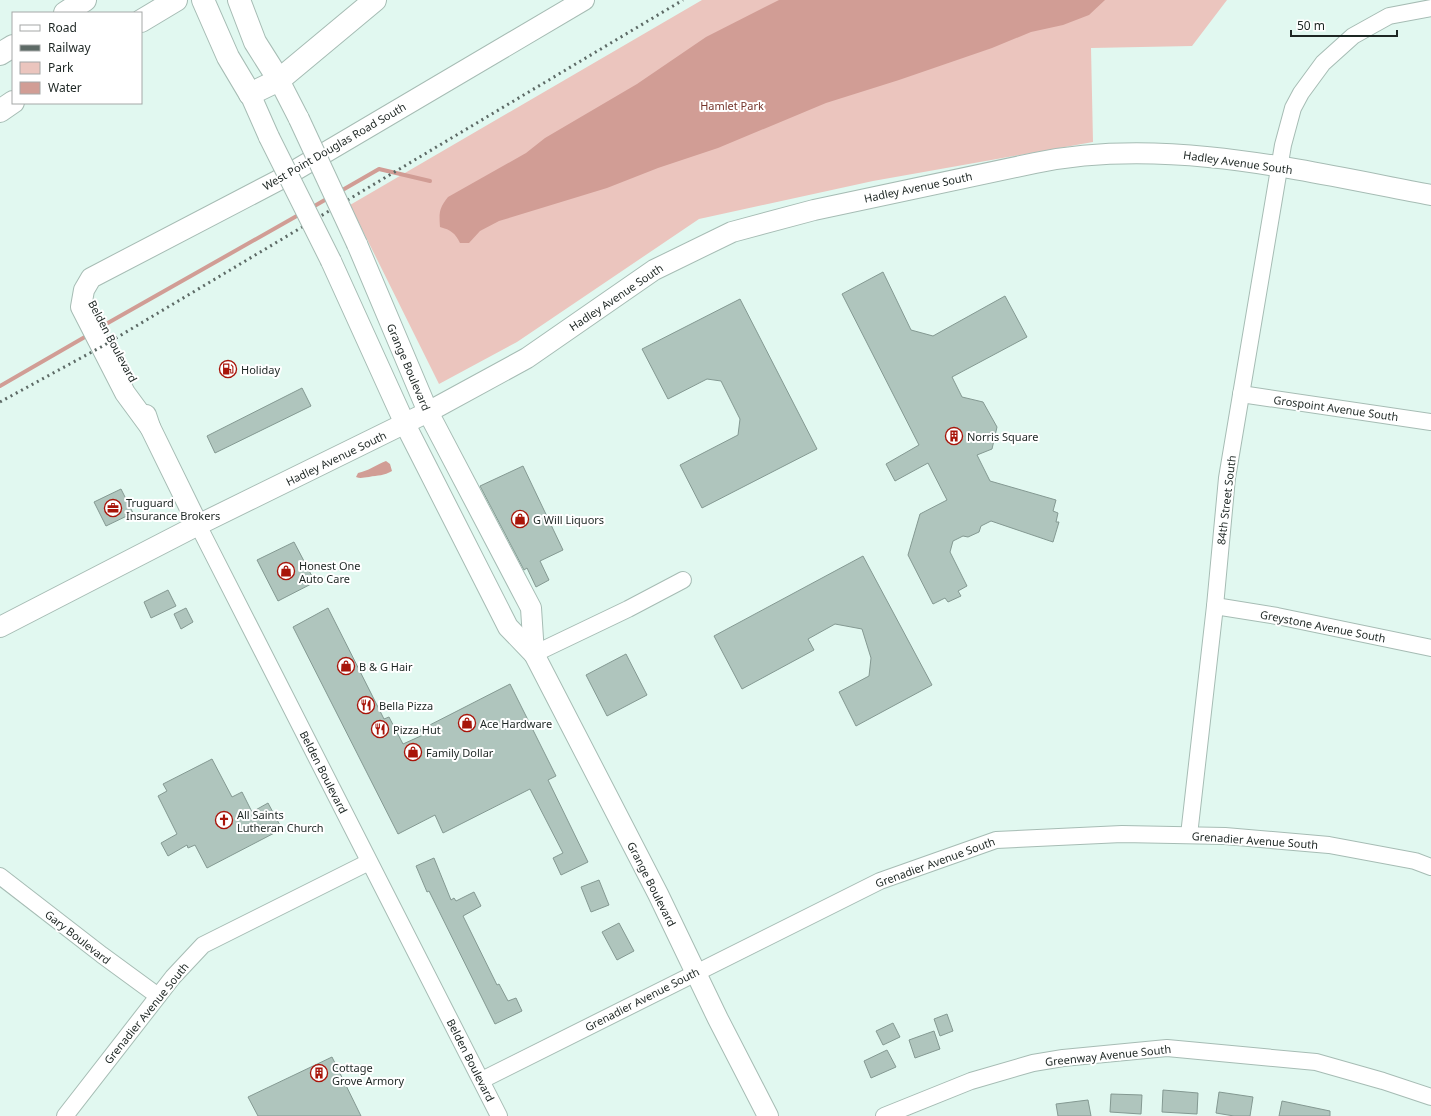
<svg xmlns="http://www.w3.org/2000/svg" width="1431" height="1116" font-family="'Noto Sans',sans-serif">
	<rect width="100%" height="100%" fill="#e1f8f0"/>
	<!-- green -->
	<path fill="#ebc5be" d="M702,0H1227L1192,46L1091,48L1093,142L873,181L699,219L517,342L439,384L350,205Z"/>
	<!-- water -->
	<g fill="#d19d95">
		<path d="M779,0H1105L1089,15L1063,25L1031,32L992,48L899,80L826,103L718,148L658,168L607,188L499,221L480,231L469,243H460C455,233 451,230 440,227C439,213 439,208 448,197L526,153L545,138L637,84L706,37Z"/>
		<path d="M386,461L390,464L392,471C384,476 378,475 369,477C364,477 361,479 356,477L358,473C368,471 376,465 386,461Z"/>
	</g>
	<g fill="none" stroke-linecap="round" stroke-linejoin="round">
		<!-- stream -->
		<g stroke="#d19d95" stroke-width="4">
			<path d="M339,192L379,169L430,181"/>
			<path d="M311,208L330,197"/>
			<path d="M99,328L302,213"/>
			<path d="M0,386L90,334"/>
		</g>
	</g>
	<!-- building -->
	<g fill="#afc5bd" stroke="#849992">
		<path d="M883,272L911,330L933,336L1005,296L1027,337L952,377L962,397L983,402L997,427L992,449L977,455L990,481L1056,500L1053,511L1058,513L1056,522H1059L1053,542L991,521L981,526L979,532L968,537L963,536L953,541L950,552L967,586L958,591L961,596L948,602L945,598L933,604L908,555L920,514L947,500L928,463L895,481L886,464L919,445L842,294Z"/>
		<path d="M740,299L817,449L702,508L680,465L738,435L740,419L721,381L707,379L668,399L642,349Z"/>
		<path d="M302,388L311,406L215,453L207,436Z"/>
		<path d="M523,466L563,550L540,561L549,580L536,587L527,568L524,570L480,486Z"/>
		<path d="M121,489L133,513L106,526L94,502Z"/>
		<path d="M294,542L315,582L278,601L257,560Z"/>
		<path d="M863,556L932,685L856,726L839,692L869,676L871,658L862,629L835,624L808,639L814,650L742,689L714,636Z"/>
		<path d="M168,590L176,606L151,618L144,602Z"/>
		<path d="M186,608L193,622L181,629L174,614Z"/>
		<path d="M328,608L384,719L389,717L403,744L423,735L420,730L510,684L556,776L548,780L588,862L561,875L553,858L563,853L530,789L443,833L435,815L398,834L293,627Z"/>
		<path d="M626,654L647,695L607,716L586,675Z"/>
		<path d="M212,759L232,797L242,792L252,812L268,803L282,829L207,868L195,845L188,848L187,845L168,856L161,843L177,834L158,796L167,791L163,784Z"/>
		<path d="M434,858L451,900L454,898L456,901L474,892L481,906L463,916L497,985L499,984L508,1001L516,998L522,1011L495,1024L429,891L427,892L416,866Z"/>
		<path d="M599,880L609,905L591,912L581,887Z"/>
		<path d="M619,923L634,951L617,960L602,932Z"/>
		<path d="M947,1014L953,1031L940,1036L934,1019Z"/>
		<path d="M893,1023L900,1037L883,1045L876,1031Z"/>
		<path d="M934,1031L940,1049L915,1058L909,1040Z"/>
		<path d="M887,1050L896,1067L871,1078L864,1061Z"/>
		<path d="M332,1057L361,1116H258L248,1097Z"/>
		<path d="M1163,1090L1198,1093L1197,1114L1162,1112Z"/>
		<path d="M1219,1092L1253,1097L1250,1116H1234L1216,1113Z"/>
		<path d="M1111,1094L1142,1095L1141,1114L1110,1112Z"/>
		<path d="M1088,1100L1091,1116H1058L1056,1104Z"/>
		<path d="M1282,1101L1330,1111V1116H1279Z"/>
	</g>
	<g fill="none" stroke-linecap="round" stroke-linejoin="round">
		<!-- minor casing -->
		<g stroke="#a6bcb4" stroke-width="18">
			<g id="minor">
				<path d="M1241,394L1431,422"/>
				<path d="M198,525L499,1116"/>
				<path d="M1215,606L1277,616L1431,648"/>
				<path d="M534,654L628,609L683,580"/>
				<path d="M1189,835L1215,606L1227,478L1283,145L1293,108L1301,93L1323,63L1353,36L1389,16L1431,8"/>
				<path d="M0,876L102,955L158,996"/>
				<path d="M482,1080L880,881L996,840L1122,834L1225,836L1329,845L1415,861L1431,867"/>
				<path d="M65,1116L173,977L203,945L369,862"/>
				<path d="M884,1116L971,1081L1033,1063L1063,1058L1167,1048L1316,1062L1383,1081L1431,1097"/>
			</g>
		</g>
		<!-- tertiary casing -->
		<g stroke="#a6bcb4" stroke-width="22">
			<g id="tertiary">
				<path d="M279,80L299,119"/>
				<path d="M250,94L269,137"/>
				<path d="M357,244L428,412L531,608L534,654"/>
				<path d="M331,261L405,424L508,627L534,654L658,894L718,1019L768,1116"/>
				<path d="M146,415L150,427L198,525"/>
				<path d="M150,427L125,393L81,307L84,290L91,278L277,181L584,0"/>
				<path d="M0,627L198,525L428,412L527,358L654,270L732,232L814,210L1035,163C1164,136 1304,171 1431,195"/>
			</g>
		</g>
		<!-- secondary casing -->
		<g stroke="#a6bcb4" stroke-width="24">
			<g id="secondary">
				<path d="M203,0L228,57L250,94"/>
				<path d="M239,0L255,42L279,80"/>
			</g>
		</g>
		<!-- motorway casing -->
		<g stroke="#a6bcb4" stroke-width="24">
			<g id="motorway">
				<path d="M65,13L85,0"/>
				<path d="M141,21L176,0"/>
				<path d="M0,54L13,46"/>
				<path d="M250,94L279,80L375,0"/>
				<path d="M0,111L13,102"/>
			</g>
		</g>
		<!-- minor -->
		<use href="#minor" stroke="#fff" stroke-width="16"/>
		<!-- tertiary -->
		<use href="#tertiary" stroke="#fff" stroke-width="20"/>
		<!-- secondary -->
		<use href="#secondary" stroke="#fff" stroke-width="22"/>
		<!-- motorway -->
		<use href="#motorway" stroke="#fff" stroke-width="22"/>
		<!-- rail -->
		<path stroke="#5d6a66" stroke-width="3" stroke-dasharray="2 4" stroke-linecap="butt" d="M0,402L101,347L683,0"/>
		<!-- tertiary-bridge casing -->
		<g stroke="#a6bcb4" stroke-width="22" stroke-linecap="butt">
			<g id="tertiary-bridge">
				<path d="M299,119L357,244"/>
				<path d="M269,137L331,261"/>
			</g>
		</g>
		<!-- tertiary-bridge -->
		<use href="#tertiary-bridge" stroke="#fff" stroke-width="20"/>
	</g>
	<!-- icons -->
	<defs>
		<g id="fuel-ring" transform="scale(0.9)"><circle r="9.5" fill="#fff" stroke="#a8150a" stroke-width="1.5"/><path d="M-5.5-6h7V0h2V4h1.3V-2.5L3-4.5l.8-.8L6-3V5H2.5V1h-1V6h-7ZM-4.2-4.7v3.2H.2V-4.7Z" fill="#a8150a"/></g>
		<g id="building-ring" transform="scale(0.9)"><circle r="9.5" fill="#fff" stroke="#a8150a" stroke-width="1.5"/><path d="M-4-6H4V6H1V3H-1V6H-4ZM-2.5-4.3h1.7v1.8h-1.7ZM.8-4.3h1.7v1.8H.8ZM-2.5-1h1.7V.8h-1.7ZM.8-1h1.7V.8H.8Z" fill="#a8150a"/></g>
		<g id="office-ring" transform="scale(0.9)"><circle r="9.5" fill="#fff" stroke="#a8150a" stroke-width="1.5"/><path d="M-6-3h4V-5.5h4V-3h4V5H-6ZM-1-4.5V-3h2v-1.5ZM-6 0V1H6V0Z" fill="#a8150a"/></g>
		<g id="shop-ring" transform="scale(0.9)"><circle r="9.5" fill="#fff" stroke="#a8150a" stroke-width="1.5"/><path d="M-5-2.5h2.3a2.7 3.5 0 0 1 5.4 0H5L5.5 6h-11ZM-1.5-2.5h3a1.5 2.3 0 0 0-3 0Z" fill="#a8150a"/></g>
		<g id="restaurant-ring" transform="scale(0.9)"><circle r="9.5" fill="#fff" stroke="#a8150a" stroke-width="1.5"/><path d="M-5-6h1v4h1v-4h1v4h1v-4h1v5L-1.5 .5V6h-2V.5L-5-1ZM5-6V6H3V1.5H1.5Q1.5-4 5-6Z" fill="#a8150a"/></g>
		<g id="church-ring" transform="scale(0.9)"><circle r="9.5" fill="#fff" stroke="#a8150a" stroke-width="1.5"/><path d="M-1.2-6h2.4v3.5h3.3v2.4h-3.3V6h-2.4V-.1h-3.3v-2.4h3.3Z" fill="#a8150a"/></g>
	</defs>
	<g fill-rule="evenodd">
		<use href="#fuel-ring" x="228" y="369"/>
		<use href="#building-ring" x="954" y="436"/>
		<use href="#office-ring" x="113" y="508"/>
		<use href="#shop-ring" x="520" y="519"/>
		<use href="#shop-ring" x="286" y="571"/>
		<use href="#shop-ring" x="346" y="666"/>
		<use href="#restaurant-ring" x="366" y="705"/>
		<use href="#shop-ring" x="467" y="723"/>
		<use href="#restaurant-ring" x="380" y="729"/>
		<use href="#shop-ring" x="413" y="752"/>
		<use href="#church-ring" x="224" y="820"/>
		<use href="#building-ring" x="319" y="1073"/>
	</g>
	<g text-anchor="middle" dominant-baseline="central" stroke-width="4" stroke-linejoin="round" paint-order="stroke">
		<!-- park labels -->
		<g font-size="11" fill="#75342b" stroke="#fff">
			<text x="732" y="105">Hamlet Park</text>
		</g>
		<!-- street labels -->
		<g font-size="11" fill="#1d2623" stroke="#fff">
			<text transform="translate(334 146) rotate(-30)">West Point Douglas Road South</text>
			<text transform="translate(1238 162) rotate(8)">Hadley Avenue South</text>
			<text transform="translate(918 187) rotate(-12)">Hadley Avenue South</text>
			<text transform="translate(616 297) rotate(-34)">Hadley Avenue South</text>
			<text transform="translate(113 341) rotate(62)">Belden Boulevard</text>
			<text transform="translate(409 367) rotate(67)">Grange Boulevard</text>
			<text transform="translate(1336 408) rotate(8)">Grospoint Avenue South</text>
			<text transform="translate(336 458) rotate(-26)">Hadley Avenue South</text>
			<text transform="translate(1226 500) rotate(-83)">84th Street South</text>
			<text transform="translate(1323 626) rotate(11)">Greystone Avenue South</text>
			<text transform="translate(324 772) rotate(63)">Belden Boulevard</text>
			<text transform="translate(1255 840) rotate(4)">Grenadier Avenue South</text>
			<text transform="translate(935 862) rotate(-20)">Grenadier Avenue South</text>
			<text transform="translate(652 884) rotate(63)">Grange Boulevard</text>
			<text transform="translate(78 937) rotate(38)">Gary Boulevard</text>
			<text transform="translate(642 999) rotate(-27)">Grenadier Avenue South</text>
			<text transform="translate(146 1013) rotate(-51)">Grenadier Avenue South</text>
			<text transform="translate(1108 1055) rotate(-6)">Greenway Avenue South</text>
			<text transform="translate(471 1060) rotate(63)">Belden Boulevard</text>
		</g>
		<!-- poi labels -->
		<g font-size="11" fill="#1d2623" stroke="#fff" text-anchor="start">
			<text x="241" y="369">Holiday</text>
			<text x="967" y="436">Norris Square</text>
			<text x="126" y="502">Truguard<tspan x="126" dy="13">Insurance Brokers</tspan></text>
			<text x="533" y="519">G Will Liquors</text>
			<text x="299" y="565">Honest One<tspan x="299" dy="13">Auto Care</tspan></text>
			<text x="359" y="666">B &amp; G Hair</text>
			<text x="379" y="705">Bella Pizza</text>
			<text x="480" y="723">Ace Hardware</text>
			<text x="393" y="729">Pizza Hut</text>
			<text x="426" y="752">Family Dollar</text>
			<text x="237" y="814">All Saints<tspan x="237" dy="13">Lutheran Church</tspan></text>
			<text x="332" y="1067">Cottage<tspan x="332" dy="13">Grove Armory</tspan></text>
		</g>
	</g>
	<!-- legend -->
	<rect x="12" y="12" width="130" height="92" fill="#ffffff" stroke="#a5a8a7"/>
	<rect x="20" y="25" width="20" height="6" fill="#ffffff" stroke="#a5a8a7"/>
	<text x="48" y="32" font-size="12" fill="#1d2623">Road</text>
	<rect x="20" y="45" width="20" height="6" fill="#5d6a66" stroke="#a5a8a7"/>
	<text x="48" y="52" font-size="12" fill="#1d2623">Railway</text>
	<rect x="20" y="62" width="20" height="12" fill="#ebc5be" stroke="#a5a8a7"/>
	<text x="48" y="72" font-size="12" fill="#1d2623">Park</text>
	<rect x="20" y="82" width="20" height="12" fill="#d19d95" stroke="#a5a8a7"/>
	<text x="48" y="92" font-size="12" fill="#1d2623">Water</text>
	<!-- scale -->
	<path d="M1291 30v6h106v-6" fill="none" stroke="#1d2623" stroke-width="2"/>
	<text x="1297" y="30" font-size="12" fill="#1d2623" stroke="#ffffff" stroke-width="3" paint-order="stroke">50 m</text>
</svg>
